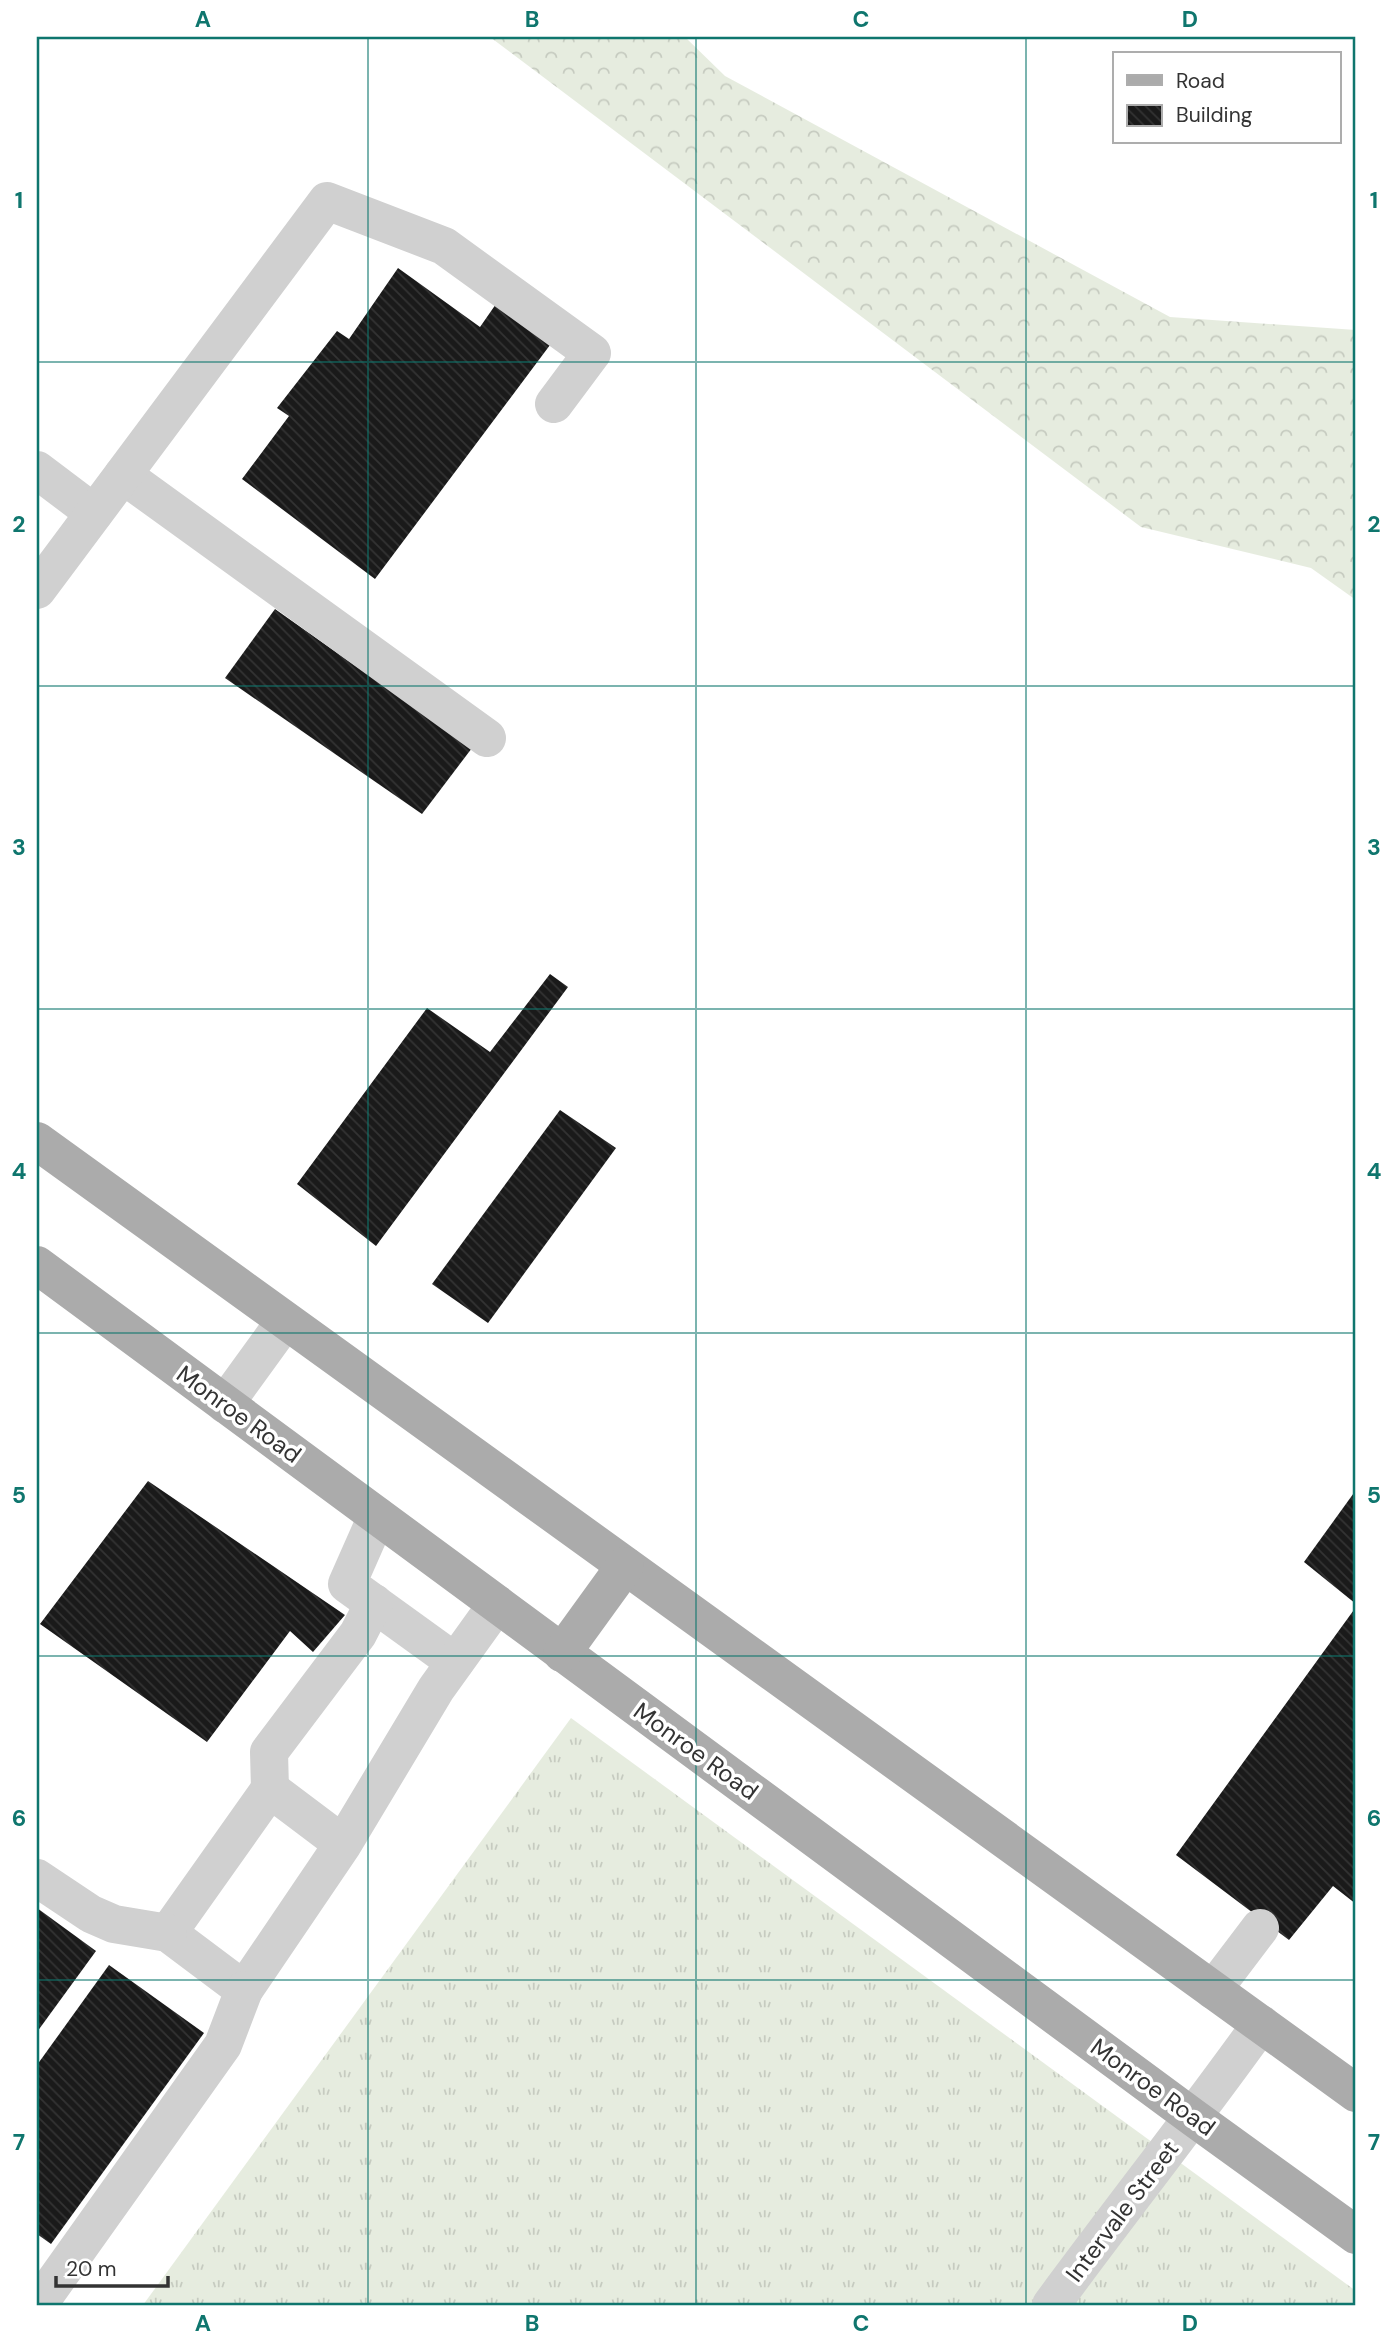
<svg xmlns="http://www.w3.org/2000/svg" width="1393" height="2342" font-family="'DM Sans',sans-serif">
	<defs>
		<pattern id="grass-tufts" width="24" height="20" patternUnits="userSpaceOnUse" patternTransform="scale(1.75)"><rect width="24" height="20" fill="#e6ecdf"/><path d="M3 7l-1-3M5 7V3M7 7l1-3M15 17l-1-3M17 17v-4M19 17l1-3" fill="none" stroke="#c6cbc0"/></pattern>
		<pattern id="forest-crowns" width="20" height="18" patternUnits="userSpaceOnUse" patternTransform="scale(1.75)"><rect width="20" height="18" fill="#e6ecdf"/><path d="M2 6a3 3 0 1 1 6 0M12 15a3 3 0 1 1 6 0" fill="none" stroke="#c6cbc0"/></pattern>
		<pattern id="building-back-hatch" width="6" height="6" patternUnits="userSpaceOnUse" patternTransform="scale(1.75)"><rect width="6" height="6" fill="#1a1a1a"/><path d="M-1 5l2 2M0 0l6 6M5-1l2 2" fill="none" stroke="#333"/></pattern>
	</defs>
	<rect width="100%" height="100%" fill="#fff"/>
	<!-- grass -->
	<path fill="url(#grass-tufts)" d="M571,1718L1356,2291V2305H143Z"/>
	<!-- forest -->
	<path fill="url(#forest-crowns)" d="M490,37H685L725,76L1170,317L1356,330V600L1311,568L1141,527Z"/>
	<!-- building -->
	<g fill="url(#building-back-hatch)">
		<path d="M398,268L480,327L496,304L550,345L375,579L242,479L289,416L277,408L337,331L349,339Z"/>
		<path d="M275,609L472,748L422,814L225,678Z"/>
		<path d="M550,974L568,987L376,1246L297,1184L427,1008L490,1052Z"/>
		<path d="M560,1110L616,1148L488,1323L432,1284Z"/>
		<path d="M148,1481L345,1615L313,1652L290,1631L207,1742L40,1624Z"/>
		<path d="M1356,1490V1604L1304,1562Z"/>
		<path d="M1356,1607V1904L1333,1886L1289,1940L1176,1855Z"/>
		<path d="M37,1908L96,1951L37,2032Z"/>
		<path d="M109,1965L204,2033L51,2244L37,2234V2065Z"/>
	</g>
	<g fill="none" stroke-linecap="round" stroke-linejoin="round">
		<!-- minor -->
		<g stroke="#d0d0d0" stroke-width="38">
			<path d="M37,470L94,513"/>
			<path d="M123,475L487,738"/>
			<path d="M37,590L327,201L444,246L592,353L554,404"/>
			<path d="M225,1404L285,1321"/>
			<path d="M377,1516L347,1584L455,1662"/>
			<path d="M270,1789L269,1752L358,1634L374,1603"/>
			<path d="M343,1844L270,1789L168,1933L244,1990L343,1844L436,1689L497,1604"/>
			<path d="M37,1878L91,1914L114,1924L168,1933"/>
			<path d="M1213,1990L1260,1928"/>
			<path d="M38,2305L223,2045L244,1990"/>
			<path d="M1051,2305C1120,2211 1193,2119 1261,2024"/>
		</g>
		<!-- major -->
		<g stroke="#ababab" stroke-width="38">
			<path d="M37,1141L1356,2093"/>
			<path d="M37,1265L1194,2118L1356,2235"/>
			<path d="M562,1653L625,1566"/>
		</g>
	</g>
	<!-- grid -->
	<path fill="none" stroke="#0f766e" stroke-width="2" stroke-opacity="0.55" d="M368,37V2305M696,37V2305M1026,37V2305M37,362H1356M37,686H1356M37,1009H1356M37,1333H1356M37,1656H1356M37,1980H1356"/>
	<g text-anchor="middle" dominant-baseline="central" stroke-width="7" stroke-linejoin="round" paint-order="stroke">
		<!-- street labels -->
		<g font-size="24" fill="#333" stroke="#fff">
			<text transform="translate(239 1414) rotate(36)">Monroe Road</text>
			<text transform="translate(696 1751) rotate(36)">Monroe Road</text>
			<text transform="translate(1153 2087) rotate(36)">Monroe Road</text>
			<text transform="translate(1122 2211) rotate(-53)">Intervale Street</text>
		</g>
	</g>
	<!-- border -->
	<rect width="1393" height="2342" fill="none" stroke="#ffffff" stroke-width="77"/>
	<!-- legend -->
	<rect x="1113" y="52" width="228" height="91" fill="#ffffff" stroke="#adadad" stroke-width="2"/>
	<rect x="1127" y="75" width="35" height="10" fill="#ababab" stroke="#adadad" stroke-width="2"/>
	<text x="1176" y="88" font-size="21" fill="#333333">Road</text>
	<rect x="1127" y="105" width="35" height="21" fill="url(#building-back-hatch)" stroke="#adadad" stroke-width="2"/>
	<text x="1176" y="122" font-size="21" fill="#333333">Building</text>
	<!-- scale -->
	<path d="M56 2276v10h112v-10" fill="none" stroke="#333333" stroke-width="3.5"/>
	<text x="66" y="2276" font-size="21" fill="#333333" stroke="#ffffff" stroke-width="5" paint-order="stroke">20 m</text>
	<rect x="38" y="38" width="1316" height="2266" fill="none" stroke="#0f766e" stroke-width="2.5"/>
	<g font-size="23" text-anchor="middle" font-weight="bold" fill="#0f766e">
		<text x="203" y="27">A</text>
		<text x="532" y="27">B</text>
		<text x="861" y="27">C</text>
		<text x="1190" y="27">D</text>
		<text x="19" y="208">1</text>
		<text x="1374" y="208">1</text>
		<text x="19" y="532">2</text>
		<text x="1374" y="532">2</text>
		<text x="19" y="855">3</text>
		<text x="1374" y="855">3</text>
		<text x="19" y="1179">4</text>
		<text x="1374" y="1179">4</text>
		<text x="19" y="1503">5</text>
		<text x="1374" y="1503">5</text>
		<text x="19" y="1826">6</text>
		<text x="1374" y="1826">6</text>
		<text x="19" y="2150">7</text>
		<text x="1374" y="2150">7</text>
		<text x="203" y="2331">A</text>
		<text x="532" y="2331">B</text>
		<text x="861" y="2331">C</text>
		<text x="1190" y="2331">D</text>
	</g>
</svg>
